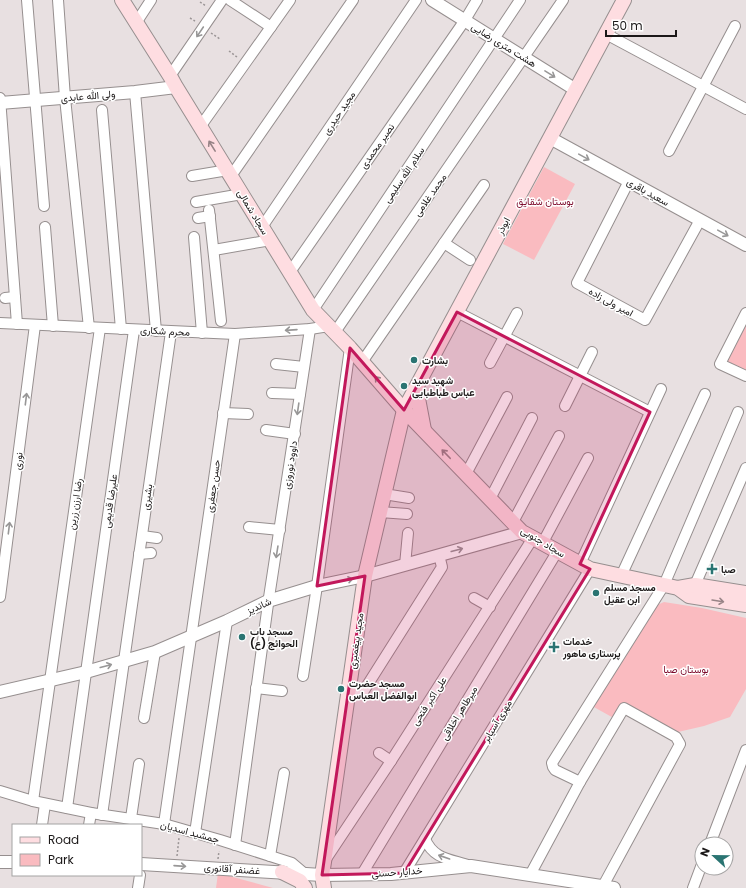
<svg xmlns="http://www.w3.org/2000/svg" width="746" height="888" font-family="Poppins,Vazirmatn,sans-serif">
	<rect width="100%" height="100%" fill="#e8e0e1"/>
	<!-- green -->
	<g fill="#fabbc0">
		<path d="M544,167L575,184L534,260L503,244Z"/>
		<path d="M746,319V373L724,362Z"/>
		<path d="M664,602L702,608L746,618V689L730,717L704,726L678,732L641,712L628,707L619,721L592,706L655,606Z"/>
		<path d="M218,873L273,888H216Z"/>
	</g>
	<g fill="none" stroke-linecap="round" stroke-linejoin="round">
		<!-- minor casing -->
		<g stroke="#968f8f" stroke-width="12">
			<g id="minor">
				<path d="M27,0L44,206"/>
				<path d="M58,0L65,98L89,328"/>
				<path d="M230,0L271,27"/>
				<path d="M136,23L151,0"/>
				<path d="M606,34L746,109"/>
				<path d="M170,76L222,0"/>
				<path d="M135,92L156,331"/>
				<path d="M0,98L17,324"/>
				<path d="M102,110L121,329"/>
				<path d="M200,127L290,0"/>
				<path d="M669,151L735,26"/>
				<path d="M192,176L228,170"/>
				<path d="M231,176L353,0"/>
				<path d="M629,181L577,283L645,320L700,220"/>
				<path d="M196,202L242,194"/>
				<path d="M209,210L221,321"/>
				<path d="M198,218L210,216"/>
				<path d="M45,227L53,326"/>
				<path d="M262,227L416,0"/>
				<path d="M194,237L202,333"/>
				<path d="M444,243L470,260"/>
				<path d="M214,250L271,240"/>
				<path d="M290,272L465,20L477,0"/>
				<path d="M5,298L15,297"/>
				<path d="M313,310L520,0"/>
				<path d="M457,312L650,412"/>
				<path d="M746,313L720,364L746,376"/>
				<path d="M0,323L235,334L310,329L329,326"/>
				<path d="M335,332L563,0"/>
				<path d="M362,362L484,185"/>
				<path d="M490,363L517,313"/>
				<path d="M276,364L304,367"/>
				<path d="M272,393L300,394"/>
				<path d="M565,406L592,352"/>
				<path d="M223,413L248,414"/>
				<path d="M266,430L295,434"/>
				<path d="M466,474L507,397"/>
				<path d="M384,494L409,498"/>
				<path d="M490,499L532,418"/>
				<path d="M380,512L407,514"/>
				<path d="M513,522L559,436"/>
				<path d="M249,527L280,530"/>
				<path d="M142,536L157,538"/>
				<path d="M542,544L588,458"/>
				<path d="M139,554L151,553"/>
				<path d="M580,564L661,389"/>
				<path d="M405,565L408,533"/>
				<path d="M621,576L705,394"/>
				<path d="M695,585L746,468"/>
				<path d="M0,597L35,325"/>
				<path d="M474,598L490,607"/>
				<path d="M303,676L317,586L350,348"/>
				<path d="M256,688L282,691"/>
				<path d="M349,693L363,692L442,567L439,555"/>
				<path d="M144,718L155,652"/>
				<path d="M379,753L391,761"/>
				<path d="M580,782L555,770L553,767L552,763L664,585L738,412"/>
				<path d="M0,791L33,801L91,813L164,824L220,840L292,863L305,874"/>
				<path d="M33,801L100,328"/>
				<path d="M67,808L134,330"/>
				<path d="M102,815L171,332"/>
				<path d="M131,818L139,764"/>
				<path d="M164,824L235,334"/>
				<path d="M42,825L45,804"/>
				<path d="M89,825L91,813"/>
				<path d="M195,833L227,621"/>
				<path d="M425,839C434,860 451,859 471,866"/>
				<path d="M710,844L746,750"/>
				<path d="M235,845L268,604L310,329"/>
				<path d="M270,856L284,773"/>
				<path d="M326,859L391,761L533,538"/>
				<path d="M404,873L590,569"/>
				<path d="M362,874L557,552"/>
				<path d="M530,875L580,782L624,708L676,737L680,744L603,886"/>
				<path d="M138,888L140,875"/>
				<path d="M693,888L702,864"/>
			</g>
		</g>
		<!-- tertiary casing -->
		<g stroke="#968f8f" stroke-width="14">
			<g id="tertiary">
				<path d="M432,0L576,90"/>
				<path d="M0,103L135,92L176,87"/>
				<path d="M550,138L746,245"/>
				<path d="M0,692L86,672L155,652L227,621L268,601L317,586L365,576L522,532"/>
				<path d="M0,862H13"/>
				<path d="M141,864L322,875L391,874L471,866L614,888"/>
			</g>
		</g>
		<!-- secondary casing -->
		<g stroke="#968f8f" stroke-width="16">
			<g id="secondary">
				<path d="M122,0L170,76L176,87L313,310L350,348L404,410L522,532L590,569L678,588L689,596L746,605"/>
				<path d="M416,388L424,430"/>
				<path d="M678,588L695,585L746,593"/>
				<path d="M282,872L300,881L305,888"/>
				<path d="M324,888L322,875L324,862L365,576L404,410L624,0"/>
			</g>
		</g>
		<!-- path -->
		<g stroke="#9b9596" stroke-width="1.5" stroke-dasharray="2 2" stroke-linecap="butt">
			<path d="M200,2L206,6"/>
			<path d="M190,18L195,21"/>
			<path d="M211,33L220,39"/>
			<path d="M229,51L237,57"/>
			<path d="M177,856L179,838"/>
			<path d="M218,859L219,851"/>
		</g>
		<!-- minor -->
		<use href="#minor" stroke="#fff" stroke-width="10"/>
		<!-- tertiary -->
		<use href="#tertiary" stroke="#fff" stroke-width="12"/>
		<!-- secondary -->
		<use href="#secondary" stroke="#fedde1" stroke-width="14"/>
	</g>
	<!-- one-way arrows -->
	<defs><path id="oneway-shaft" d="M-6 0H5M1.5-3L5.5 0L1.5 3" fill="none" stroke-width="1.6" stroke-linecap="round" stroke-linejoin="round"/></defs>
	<g stroke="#989797">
		<use href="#oneway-shaft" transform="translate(200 32) rotate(124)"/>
		<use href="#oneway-shaft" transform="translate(550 74) rotate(32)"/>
		<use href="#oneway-shaft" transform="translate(584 157) rotate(29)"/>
		<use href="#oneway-shaft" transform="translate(723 233) rotate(29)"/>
		<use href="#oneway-shaft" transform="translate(291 330) rotate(176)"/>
		<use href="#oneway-shaft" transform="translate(26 399) rotate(-83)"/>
		<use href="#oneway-shaft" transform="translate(298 409) rotate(98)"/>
		<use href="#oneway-shaft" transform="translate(9 528) rotate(-83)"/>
		<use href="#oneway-shaft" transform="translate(457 550) rotate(-15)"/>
		<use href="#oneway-shaft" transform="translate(277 552) rotate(99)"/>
		<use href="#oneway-shaft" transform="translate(347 580) rotate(-12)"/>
		<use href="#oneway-shaft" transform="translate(106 666) rotate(-15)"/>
		<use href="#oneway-shaft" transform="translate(444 857) rotate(-161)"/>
		<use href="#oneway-shaft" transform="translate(180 866) rotate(4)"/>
	</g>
	<g stroke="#988487">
		<use href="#oneway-shaft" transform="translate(212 146) rotate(-122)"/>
		<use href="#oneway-shaft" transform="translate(379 381) rotate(-131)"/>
		<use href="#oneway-shaft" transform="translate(446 454) rotate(-134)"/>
		<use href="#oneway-shaft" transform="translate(718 601) rotate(9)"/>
	</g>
	<!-- marked area -->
	<path fill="#c2185b" fill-opacity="0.2" stroke="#c2185b" stroke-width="3" stroke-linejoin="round" d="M457,312L650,412L580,564L590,569L404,873L322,875L365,576L317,586L350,348L404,410Z"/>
	<!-- markers -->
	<g fill="#2a7472" stroke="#fff" stroke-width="1.5">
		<circle cx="414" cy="360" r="4"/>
		<circle cx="404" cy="386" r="4"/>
		<path d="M710 563h4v4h4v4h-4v4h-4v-4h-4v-4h4z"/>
		<circle cx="596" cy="593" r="4"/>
		<circle cx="242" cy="637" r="4"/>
		<path d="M552 641h4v4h4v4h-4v4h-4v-4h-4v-4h4z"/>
		<circle cx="341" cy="689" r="4"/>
	</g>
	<g text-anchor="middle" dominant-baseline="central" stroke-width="3" stroke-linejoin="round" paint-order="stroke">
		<!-- street labels -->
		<g font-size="10" fill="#1b1818" stroke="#fff">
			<text transform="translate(504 45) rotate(32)">هشت متری رضایی</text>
			<text transform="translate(88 96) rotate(-5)">ولی الله عابدی</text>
			<text transform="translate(339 113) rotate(-56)">مجید حیدری</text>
			<text transform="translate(377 146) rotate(-55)">نصیر محمدی</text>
			<text transform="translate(404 175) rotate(-56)">سلام الله سلیمی</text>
			<text transform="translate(648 192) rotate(29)">سعید باقری</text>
			<text transform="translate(430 195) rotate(-55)">محمد غلامی</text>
			<text transform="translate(253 212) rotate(59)">سجاد شمالی</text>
			<text transform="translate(503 226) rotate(-62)">ابوذر</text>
			<text transform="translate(611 302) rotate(29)">امیر ولی زاده</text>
			<text transform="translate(165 331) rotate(3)">محرم شکاری</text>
			<text transform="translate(18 461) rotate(-83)">نوری</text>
			<text transform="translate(290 465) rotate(-81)">داوود نوروزی</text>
			<text transform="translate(213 486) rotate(-82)">حسن جعفری</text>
			<text transform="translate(147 497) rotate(-82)">بشیری</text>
			<text transform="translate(110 501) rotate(-82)">علیرضا قدیمی</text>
			<text transform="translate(75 504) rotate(-82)">رضا ارزن زرین</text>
			<text transform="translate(543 542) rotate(31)">سجاد جنوبی</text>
			<text transform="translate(259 606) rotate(-24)">شاندیز</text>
			<text transform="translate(356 641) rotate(-82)">مجید پیغمبری</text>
			<text transform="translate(429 701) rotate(-57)">علی اکبر فتحی</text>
			<text transform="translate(459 713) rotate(-59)">میرطاهر اخلاقی</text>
			<text transform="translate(497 721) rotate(-59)">مهری آسیابر</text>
			<text transform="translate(190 832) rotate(15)">جمشید اسدیان</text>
			<text transform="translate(232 869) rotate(4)">غضنفر آقانوری</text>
			<text transform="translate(397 872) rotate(-4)">خدایار حسنی</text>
		</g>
		<!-- park labels -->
		<g font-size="10" fill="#7c092b" stroke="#fff">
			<text x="545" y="201">بوستان شقایق</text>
			<text x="686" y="669">بوستان صبا</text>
		</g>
		<!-- poi labels -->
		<g font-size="10" font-weight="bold" fill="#1b1818" stroke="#fff" text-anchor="start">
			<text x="422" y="360">بشارت</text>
			<text x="412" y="380">شهید سید<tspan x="412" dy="12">عباس طباطبایی</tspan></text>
			<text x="721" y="569">صبا</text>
			<text x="604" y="587">مسجد مسلم<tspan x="604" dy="12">ابن عقیل</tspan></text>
			<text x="250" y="631">مسجد باب<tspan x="250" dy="12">الحوائج (ع)</tspan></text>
			<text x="563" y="641">خدمات<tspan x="563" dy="12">پرستاری ماهور</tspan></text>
			<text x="349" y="683">مسجد حضرت<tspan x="349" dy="12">ابوالفضل العباس</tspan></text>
		</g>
	</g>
	<!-- legend -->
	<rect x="12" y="824" width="130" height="52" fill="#ffffff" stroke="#a4a3a3"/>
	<rect x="20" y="837" width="20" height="6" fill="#fedde1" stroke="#a4a3a3"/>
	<text x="48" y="844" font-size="12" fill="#1b1818">Road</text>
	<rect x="20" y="854" width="20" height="12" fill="#fabbc0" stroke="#a4a3a3"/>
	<text x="48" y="864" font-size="12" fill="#1b1818">Park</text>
	<!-- north arrow -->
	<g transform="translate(714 856) rotate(292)"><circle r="19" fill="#ffffff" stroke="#a4a3a3"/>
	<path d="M0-3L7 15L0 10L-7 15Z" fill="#2a7472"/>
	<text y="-6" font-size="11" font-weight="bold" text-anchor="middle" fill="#1b1818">N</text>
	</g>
	<!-- scale -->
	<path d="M606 30v6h70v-6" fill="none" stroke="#1b1818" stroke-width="2"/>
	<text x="612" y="30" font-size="12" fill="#1b1818" stroke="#ffffff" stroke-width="3" paint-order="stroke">50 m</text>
</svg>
